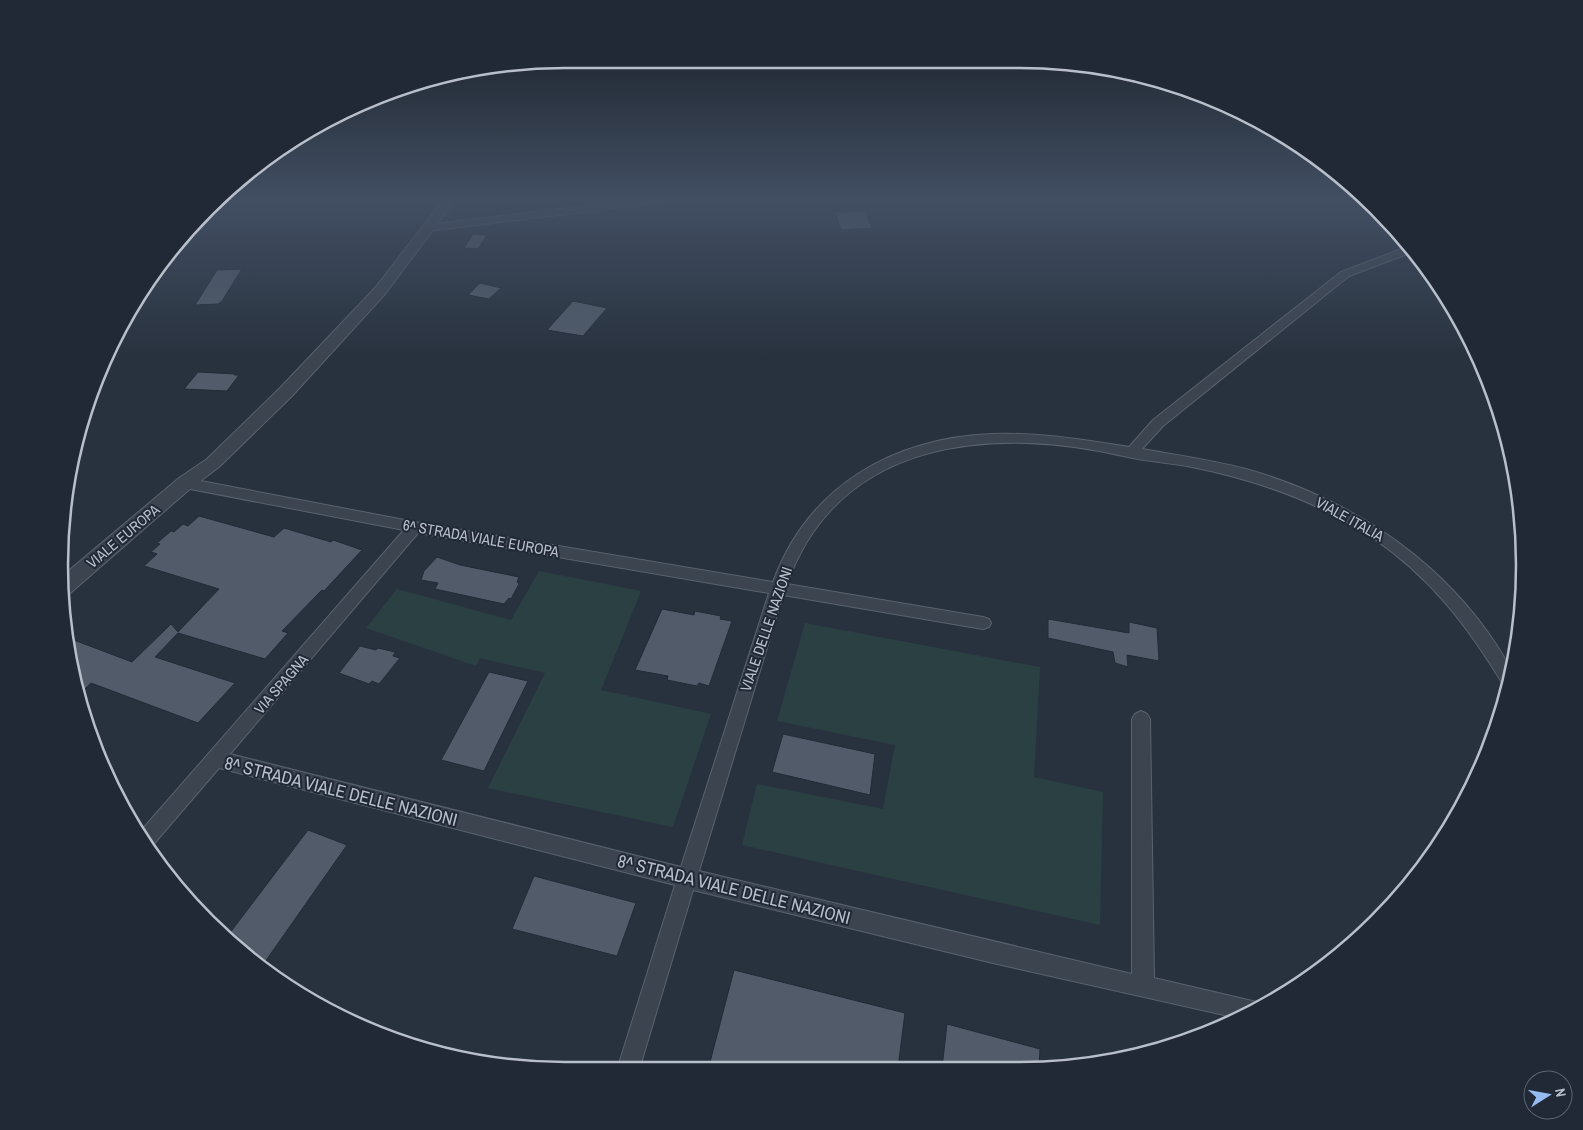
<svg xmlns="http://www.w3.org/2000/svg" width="1583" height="1130" font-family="'Archivo Narrow',sans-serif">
	<rect width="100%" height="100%" fill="#28323f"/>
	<!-- green -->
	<g fill="#2b4042">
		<path d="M539,571L641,591L601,690L711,714L673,827L488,788L545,673L480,658L476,666L366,628L397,589L511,620Z"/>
		<path d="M805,623L1040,667L1034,777L1103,792L1100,925L742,845L757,784L883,809L895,745L777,721Z"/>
	</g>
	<!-- building -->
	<g fill="#515b6a" stroke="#222b37">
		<path d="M865,211L872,228L841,230L835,212Z"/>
		<path d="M473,234L487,235L478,249L464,248Z"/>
		<path d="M242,269L222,301L218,304L195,305L217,270Z"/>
		<path d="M480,283L501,288L489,299L468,295Z"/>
		<path d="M573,301L607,308L583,336L547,330Z"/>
		<path d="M198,372L235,374L234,375H239L227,391L184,389Z"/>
		<path d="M199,516L274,537L284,528L331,542L333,540L362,550L324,591L322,590L282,631L288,633L265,659L178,633L155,657L235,683L198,723L91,683L79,695L68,663L66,637L132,662L171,624L178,632L219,589L144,566L157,554L151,552L160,544L157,543L171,531L174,532L183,524L188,526Z"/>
		<path d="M437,557L460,565L519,577L517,582L519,584L511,599L509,598L504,604L435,589L438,583L421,580L424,571Z"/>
		<path d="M662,609L694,615L695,611L721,616L720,619L732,621L709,686L699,683L697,686L667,680L668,676L635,670Z"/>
		<path d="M1048,619L1129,633V622L1157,628L1159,661L1127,655L1128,667L1115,663L1113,652L1048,638Z"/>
		<path d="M360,646L376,650L378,648L395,652L393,656L400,658L379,684L372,681L369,684L339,673Z"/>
		<path d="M489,672L528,681L484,771L441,760Z"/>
		<path d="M783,734L875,754L870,795L772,772Z"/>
		<path d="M308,830L347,845L260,969L226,938Z"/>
		<path d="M534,876L636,903L617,956L512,929Z"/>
		<path d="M734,970L905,1013L898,1068L720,1069L709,1066Z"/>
		<path d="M947,1024L1040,1049L1039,1067L942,1068Z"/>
	</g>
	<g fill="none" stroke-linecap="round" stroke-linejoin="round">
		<!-- minor casing -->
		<g stroke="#59626d" stroke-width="2">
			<g id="minor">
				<path d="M652,198H678L673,201L428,231L423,228L428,225Z"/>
				<path d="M1409,246L1413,252L1349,276L1163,426L1142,449C1176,455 1212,460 1246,469C1342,496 1431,552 1489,634C1497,645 1504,657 1511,669L1508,687L1504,686C1468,626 1431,578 1373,538C1319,502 1259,481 1197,468C1174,463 1150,462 1128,457C997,426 840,436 787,584L983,617L989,619L991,623L989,627L983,629L783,595L699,871L1132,974V719L1135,714L1141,711L1147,714L1150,719L1154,978L1261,1003L1262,1006L1242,1019L993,963L693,890L639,1070H617L675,885L219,768L152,846L150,847L140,832L404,530L185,488L180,486L178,483L180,480L185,478L415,522L773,582C808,486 893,438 992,434C1038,432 1084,440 1129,447L1153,420L1341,272ZM418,533L769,593L681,867L230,754Z"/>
			</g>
		</g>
		<!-- tertiary casing -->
		<g stroke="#59626d" stroke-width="2">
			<path id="tertiary" d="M445,198H457L385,294L292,396L219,467L191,488L68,595L62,597L60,578L179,478L207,459L280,388L375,288Z"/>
		</g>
		<!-- minor -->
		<use href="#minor" fill="#3c4450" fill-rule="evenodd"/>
		<!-- tertiary -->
		<use href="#tertiary" fill="#3c4450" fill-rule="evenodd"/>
	</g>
	<!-- sky -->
	<linearGradient id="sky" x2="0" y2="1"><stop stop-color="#161c23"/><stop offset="0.56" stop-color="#424f63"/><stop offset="1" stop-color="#424f63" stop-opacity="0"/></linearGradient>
	<rect width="1583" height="356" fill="url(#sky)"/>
	<g text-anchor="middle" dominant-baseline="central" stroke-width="4" stroke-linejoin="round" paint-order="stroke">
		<!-- street labels -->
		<g font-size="15" fill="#b8bfca" stroke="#202935">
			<text transform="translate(1350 519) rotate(29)">VIALE ITALIA</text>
			<text transform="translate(123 536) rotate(-40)">VIALE EUROPA</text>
			<text transform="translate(481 538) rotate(10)">6^ STRADA VIALE EUROPA</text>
			<text transform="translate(766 629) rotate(-71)">VIALE DELLE NAZIONI</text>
			<text transform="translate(281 684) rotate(-49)">VIA SPAGNA</text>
		</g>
		<!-- near-street labels -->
		<g font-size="18" fill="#b8bfca" stroke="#202935">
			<text transform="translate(341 791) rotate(14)">8^ STRADA VIALE DELLE NAZIONI</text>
			<text transform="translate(734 889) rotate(14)">8^ STRADA VIALE DELLE NAZIONI</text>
		</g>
	</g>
	<!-- crop -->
	<path d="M0 0H1583V1130H0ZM565 68H1019A497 497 0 0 1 1516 565V565A497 497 0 0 1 1019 1062H565A497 497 0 0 1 68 565V565A497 497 0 0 1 565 68Z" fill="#202935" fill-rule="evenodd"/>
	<path fill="none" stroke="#b8bfca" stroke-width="2.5" d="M565 68H1019A497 497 0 0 1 1516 565V565A497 497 0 0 1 1019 1062H565A497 497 0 0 1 68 565V565A497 497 0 0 1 565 68Z"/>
	<!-- north arrow -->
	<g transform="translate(1548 1095) rotate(79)"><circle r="24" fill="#202935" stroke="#5d6571"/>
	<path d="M0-4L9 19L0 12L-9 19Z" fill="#96baf2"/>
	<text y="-8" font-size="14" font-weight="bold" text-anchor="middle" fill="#b8bfca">N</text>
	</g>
</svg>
